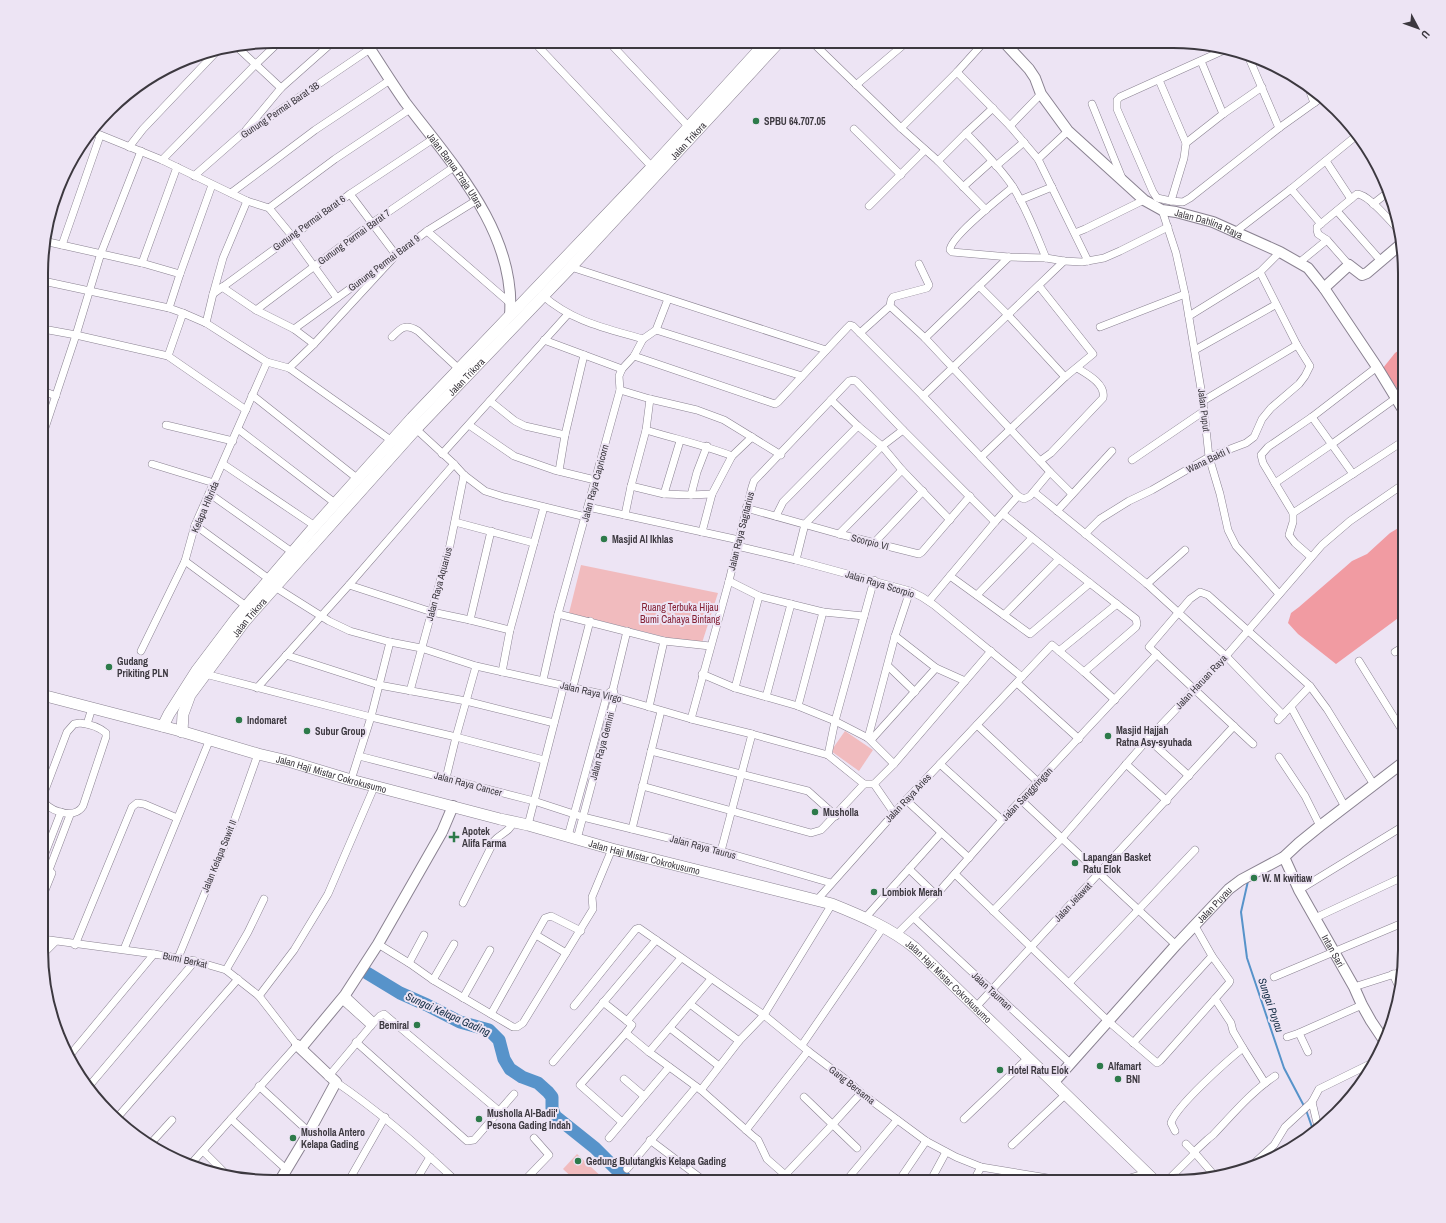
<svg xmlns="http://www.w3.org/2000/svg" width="1446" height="1223" font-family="'Archivo Narrow',sans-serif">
	<rect width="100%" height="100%" fill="#ede4f4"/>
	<!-- green -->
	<g fill="#f1bbbe">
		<path d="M581,565L718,593L701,646L569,613Z"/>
		<path d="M845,731L873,750L859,771L831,751Z"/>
		<path d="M577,1154L605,1180L604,1182H577L563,1169Z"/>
	</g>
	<!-- forest -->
	<g fill="#f19ba2">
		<path d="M1405,346V400L1383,368L1395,353Z"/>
		<path d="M1405,524V613L1336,664L1298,634L1288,623L1291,613L1299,607L1344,568L1352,561L1367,554L1390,533Z"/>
	</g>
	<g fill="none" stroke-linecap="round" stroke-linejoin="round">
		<!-- stream -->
		<g stroke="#5793ca" stroke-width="2">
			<path d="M1248,881L1241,912L1247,958L1284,1068L1304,1106"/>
			<path d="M1306,1110L1313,1130"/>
		</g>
		<!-- river -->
		<path stroke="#5793ca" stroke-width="13" d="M367,973L400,993L427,1005L460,1022L489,1030L499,1040L504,1059L510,1069L522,1077L538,1083L548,1092L552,1097V1108L555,1116L595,1148L629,1182"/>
		<!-- street casing -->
		<g stroke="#8a8291" stroke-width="8">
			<g id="street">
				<path d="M533,41L652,167"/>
				<path d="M608,41L689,127"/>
				<path d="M811,41L901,128L938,161L966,133L993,108"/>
				<path d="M237,47L281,88"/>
				<path d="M1249,58L1279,128"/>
				<path d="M1201,61L1223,114"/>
				<path d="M957,72L1010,126L1038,159L1088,261"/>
				<path d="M1159,80L1186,143"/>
				<path d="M856,85L908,41"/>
				<path d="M1262,87L1223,114L1186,143L1184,158L1171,201L1183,202L1190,198L1279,128L1321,98"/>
				<path d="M1309,89L1314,103"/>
				<path d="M1092,104L1122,178"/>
				<path d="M1010,126L1041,94"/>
				<path d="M901,128L957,72L985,41"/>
				<path d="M854,129L901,175"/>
				<path d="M246,130L281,88L334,41"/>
				<path d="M93,132L162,160L247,201L269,208L292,236L337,298"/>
				<path d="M966,133C982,150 1000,167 1013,187C1027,209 1036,234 1046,258"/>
				<path d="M129,147L143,129L218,50"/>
				<path d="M1038,159L1068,131"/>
				<path d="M162,160L256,64L280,41"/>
				<path d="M938,161L986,210"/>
				<path d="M1326,161L1351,199"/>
				<path d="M996,166L1024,142"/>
				<path d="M194,176L243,133L267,119L370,49"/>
				<path d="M963,187L992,161"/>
				<path d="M1013,187C1001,197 950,237 950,250L952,252L1009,257L1046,258L1064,261L1082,262L1104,258L1120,251L1168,227"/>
				<path d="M1291,189L1321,224"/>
				<path d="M231,193L315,130L390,80"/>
				<path d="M1020,200L1052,187"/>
				<path d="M1171,201L1157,198L1153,192L1117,109V100L1120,97L1222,51"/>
				<path d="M1373,204L1387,193"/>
				<path d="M869,206L925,150"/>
				<path d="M269,208L335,159L410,109"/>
				<path d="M1162,210L1176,253L1185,294L1203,401L1209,457L1220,494L1228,530L1236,546L1279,594"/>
				<path d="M1337,211L1381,261"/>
				<path d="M427,231L510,303"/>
				<path d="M1235,232L1291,189L1356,136"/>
				<path d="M1075,233L1085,229L1144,200"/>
				<path d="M44,241L142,263L180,274"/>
				<path d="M62,245L100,136"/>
				<path d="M393,257L427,231L477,200"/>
				<path d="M1300,262L1327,240"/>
				<path d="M142,263L177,167"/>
				<path d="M1349,265L1327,240L1318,234L1317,230V227L1357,194C1368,194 1389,220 1397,228"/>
				<path d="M571,267L826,350"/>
				<path d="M43,281L169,308L183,313"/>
				<path d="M979,286L1008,315L1065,377"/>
				<path d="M222,287L256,310L294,329L314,344"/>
				<path d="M213,294L223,258L247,201"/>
				<path d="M542,295C573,322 605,328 643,339"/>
				<path d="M890,306L925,338L1040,461"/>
				<path d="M169,308L180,274L212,185"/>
				<path d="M256,310L372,223L454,167"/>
				<path d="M1189,316L1260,272L1280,252"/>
				<path d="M206,323L213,294L350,194L433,139"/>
				<path d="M1100,327L1185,294"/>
				<path d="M43,329L76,335L168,356L246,410"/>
				<path d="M294,329L383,265"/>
				<path d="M656,330L802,376"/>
				<path d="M860,333L890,306L891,300L893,297L927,288L929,285L919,264"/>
				<path d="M392,337C401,328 405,323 418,331L459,369"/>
				<path d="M925,338L1009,257"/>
				<path d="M544,340L622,369"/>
				<path d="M1195,350L1275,305"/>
				<path d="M168,356L183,313L206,323L267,362L289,368L392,441"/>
				<path d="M634,356L775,404L778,402L847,328L850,325L853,326L923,396L1018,496L1024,499L1030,496L1050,472L1040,461L1051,453L1103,398C1106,384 1087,374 1077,368"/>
				<path d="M289,368L314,344L396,255L350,194"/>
				<path d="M620,390L650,399L697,410L724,420L781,455"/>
				<path d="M43,391L56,396"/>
				<path d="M252,395L358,479"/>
				<path d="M923,396L1064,261"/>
				<path d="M831,400L858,426L882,446L902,470L950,520"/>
				<path d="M490,401L515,421L525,426L565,435"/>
				<path d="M1203,401L1297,345"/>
				<path d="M1312,417L1353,474"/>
				<path d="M166,425L233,441"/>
				<path d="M469,425L514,456L554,470L595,480"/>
				<path d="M238,429L335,503"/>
				<path d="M416,429L454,464L464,475L485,491L504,497L586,517"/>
				<path d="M646,430C675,439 704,445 732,456"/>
				<path d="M43,434L76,335L101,253L141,151"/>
				<path d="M442,454L568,314"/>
				<path d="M981,457L1065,377L1093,354L1039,286"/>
				<path d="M1132,460L1204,411"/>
				<path d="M152,464L214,483"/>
				<path d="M223,464L315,526"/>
				<path d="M559,471L565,435L584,355"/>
				<path d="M1050,472L1072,494"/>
				<path d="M1275,483L1332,444L1396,398"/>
				<path d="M631,486L664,494L691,495L712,494"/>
				<path d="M1034,492L1147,584L1226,656L1283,715"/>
				<path d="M210,494L292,552"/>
				<path d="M664,494L680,441"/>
				<path d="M691,495L697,472L707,446"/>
				<path d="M588,507L739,540"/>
				<path d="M746,508L839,534L919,554L922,552L970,496"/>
				<path d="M1057,511L1112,451"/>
				<path d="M1293,513L1405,440"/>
				<path d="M1003,514L1059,559L1136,619L1137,624L1136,627L1084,672L1115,700"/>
				<path d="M625,515L631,486L646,430L650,399"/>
				<path d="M776,516L783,502L858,426"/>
				<path d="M455,522L534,543"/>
				<path d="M195,525L269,579"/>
				<path d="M491,531L470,620L510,630"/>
				<path d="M702,532L712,494L732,456L752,437"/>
				<path d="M839,534L902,470"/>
				<path d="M1085,534L1100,519L1129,501L1152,490L1209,457L1246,443L1254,437L1262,419L1271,408L1299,384L1305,376L1310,366L1297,345L1260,272"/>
				<path d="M874,543L923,491"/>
				<path d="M737,546L796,560L910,591L922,597L934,605L1022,677"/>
				<path d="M1311,557L1295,543L1289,535L1293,522V513L1263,463L1261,455L1268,447L1312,417L1377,367"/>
				<path d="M796,560L805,524L882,446L903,430"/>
				<path d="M185,561L246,606"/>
				<path d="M950,576L1030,634L1090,583"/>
				<path d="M729,581L759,596L823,612L864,616"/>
				<path d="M1147,584L1185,550"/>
				<path d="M349,585L432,612L470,620"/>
				<path d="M275,587L329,621L350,631L390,642L421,648L476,666L615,697L691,719L752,734L828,755L864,784H874L894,813"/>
				<path d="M977,595L1032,538"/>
				<path d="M929,601L995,522L1018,496"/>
				<path d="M558,614L664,641L710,646"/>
				<path d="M1004,615L1059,559"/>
				<path d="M895,636L936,668L965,681"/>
				<path d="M141,651L185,561L195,525L267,362"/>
				<path d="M1059,651L1117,604"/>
				<path d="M1395,652L1405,646"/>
				<path d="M286,655L379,685L466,701L554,723"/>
				<path d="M1359,661L1405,735"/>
				<path d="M888,666L915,692"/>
				<path d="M502,672L510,630L544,507"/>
				<path d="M205,674L371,717L456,737L544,760"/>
				<path d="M702,674L735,688L798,706L835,721L868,738L894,764"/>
				<path d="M543,680L558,614L620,390L619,376L622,369L634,356L643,339L656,330L668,299"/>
				<path d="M1017,683L1079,739"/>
				<path d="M573,687L590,621"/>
				<path d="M257,688L349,585L454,464"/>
				<path d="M735,688L759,596"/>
				<path d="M410,691L450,545L464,475"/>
				<path d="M766,697L791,604"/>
				<path d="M798,706L823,612"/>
				<path d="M649,707L664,641"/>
				<path d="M1291,707L1345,807"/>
				<path d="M691,719L729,581L752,487L754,481L849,381L854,380L857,382L903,430L995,522"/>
				<path d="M1278,720L1310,686"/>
				<path d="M80,723C89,724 99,727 106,733V737L83,806C74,821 45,810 42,798L67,732L74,724Z"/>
				<path d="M87,724L92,708"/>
				<path d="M977,725L1038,782"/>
				<path d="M868,738L895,636L910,591"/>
				<path d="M1148,739L1189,776"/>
				<path d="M871,740L936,668"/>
				<path d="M1253,744L1149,647L1190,599L1200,592L1208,595L1310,686L1327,709L1374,785"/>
				<path d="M651,751L808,791L836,816"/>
				<path d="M828,755L835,721L874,580"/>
				<path d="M359,756L534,801L583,817L721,851L831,883"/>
				<path d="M1279,757L1305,796L1320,826"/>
				<path d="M940,764L1002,820"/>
				<path d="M1126,764L1167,801"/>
				<path d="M446,778L456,737L476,666"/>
				<path d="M351,780L371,717L390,642"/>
				<path d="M874,784L894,764L991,651"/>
				<path d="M642,786L811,833L821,830L825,826L864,784"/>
				<path d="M906,800L969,858"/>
				<path d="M1021,800L1176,945"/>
				<path d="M528,825L564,685"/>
				<path d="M632,829L661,711"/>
				<path d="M568,836L607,695L610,692"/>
				<path d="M577,839L615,697L613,689L627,631"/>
				<path d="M721,851L752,734"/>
				<path d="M42,861L61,812"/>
				<path d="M909,869L936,895"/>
				<path d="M49,870L70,815"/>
				<path d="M955,874L1108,1021L1157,1063L1160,1061L1229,983L1230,981L1212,956L1195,926"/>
				<path d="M1299,890L1405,825"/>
				<path d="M42,898L52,873L49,870L42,867"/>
				<path d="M817,900L906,800L1052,645L1084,672"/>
				<path d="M463,903L494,841C501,833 510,832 513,822"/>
				<path d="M993,911L1062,838L1148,739L1226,656L1322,545L1350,521L1405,483"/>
				<path d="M866,917L941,833"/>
				<path d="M914,918L1070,1063"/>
				<path d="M1315,918L1405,876"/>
				<path d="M897,934L936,895L1002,820L1157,654"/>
				<path d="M536,935L566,953"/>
				<path d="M42,939L154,954L195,961L226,970L259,996L297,1045L190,1165"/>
				<path d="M378,944L409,963L433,980L513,1027H517L523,1023L593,909L592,897L612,849"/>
				<path d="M75,945L132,807L137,803L144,804L177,818"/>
				<path d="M124,949L210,739"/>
				<path d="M42,955L55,942"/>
				<path d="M178,958L232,827L258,754"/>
				<path d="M681,958L627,1021L632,1025L626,1033L649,1052L701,1090L754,1137L758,1140L767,1159L791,1180V1182"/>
				<path d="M409,963L424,935"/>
				<path d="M226,970L248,932L264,899"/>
				<path d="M1393,974L1398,985"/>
				<path d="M1274,977L1405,922"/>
				<path d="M433,980L454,944"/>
				<path d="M1069,983L1195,850"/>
				<path d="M1354,987L1401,972"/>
				<path d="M345,995L374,1022"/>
				<path d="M259,996L294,950L328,894L375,785"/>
				<path d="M463,998L490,950"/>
				<path d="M341,999L371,1026"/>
				<path d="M603,1002L627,1021"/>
				<path d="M690,1004L739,1041"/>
				<path d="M574,1006L636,929L639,928L764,1015L808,1051L849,1082L861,1093L926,1141L956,1157L981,1167L1072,1182"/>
				<path d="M976,1007L1234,726"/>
				<path d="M491,1014L545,918L551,916L581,931"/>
				<path d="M670,1028L719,1066"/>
				<path d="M1287,1037L1299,1033"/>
				<path d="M356,1042L467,1141L474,1140L514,1094"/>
				<path d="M1133,1043L1212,956"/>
				<path d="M802,1045L884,926"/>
				<path d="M1243,1048L1265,1083"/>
				<path d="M649,1052L711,979"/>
				<path d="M1308,1052L1299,1033L1362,1005"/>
				<path d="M70,1055L154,954"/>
				<path d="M553,1062L656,940"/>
				<path d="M328,1077L374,1022L380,1016L384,1014L499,1111"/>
				<path d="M624,1079L644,1096"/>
				<path d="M336,1082C380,1112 418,1145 457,1182"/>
				<path d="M90,1085L195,961"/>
				<path d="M259,1086L309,1132"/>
				<path d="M701,1090L739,1041L764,1015L832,904"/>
				<path d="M804,1097L857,1148"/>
				<path d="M1312,1102L1318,1127"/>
				<path d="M116,1119L238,979"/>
				<path d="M231,1119L287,1170"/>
				<path d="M964,1119L1029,1057"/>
				<path d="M622,1122L580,1085L626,1033"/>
				<path d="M746,1130L808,1051"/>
				<path d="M1175,1131L1171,1123C1176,1106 1227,1061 1243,1048L1233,1031L1231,1023L1215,999"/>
				<path d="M609,1138L669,1067"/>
				<path d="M650,1140L699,1177L700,1182"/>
				<path d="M152,1142L172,1120"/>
				<path d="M1186,1144L1195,1153"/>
				<path d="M1012,1145L1066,1094"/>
				<path d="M204,1152L224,1172"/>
				<path d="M1194,1152L1208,1139L1213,1135C1233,1114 1251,1092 1275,1076"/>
				<path d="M1250,1167L1274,1145L1285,1127L1312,1102L1319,1089L1370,1064"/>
				<path d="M627,1169L696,1087"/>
				<path d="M785,1175L833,1124L861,1093"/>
				<path d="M348,1182L385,1117"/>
				<path d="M415,1182L430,1157"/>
				<path d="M523,1182L549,1155L534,1138"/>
				<path d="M845,1182L897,1120"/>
				<path d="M898,1182L926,1141"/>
				<path d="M923,1182L932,1178L946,1152"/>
				<path d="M973,1182L981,1167"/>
				<path d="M1116,1182L1140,1175L1146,1172"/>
				<path d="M1166,1182L1195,1153L1214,1175"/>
			</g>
		</g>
		<!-- secondary casing -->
		<g stroke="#8a8291" stroke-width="12">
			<g id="secondary">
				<path id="s1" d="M365,41C378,61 391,82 405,102C452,164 516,232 510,315"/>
				<path id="s2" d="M1003,41L1029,69L1035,78L1041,94L1068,131L1144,200L1162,210L1176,212L1213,222L1280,252L1308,268L1324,288L1377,367L1405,413"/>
				<path d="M1324,288L1349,265L1362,275L1367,273L1401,244"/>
				<path id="s3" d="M1284,857L1299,890L1354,987L1362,1005L1371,1021L1385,1042"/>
				<path d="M301,1048L345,995L378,944L442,832L453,806"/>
				<path id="s4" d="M1054,1082L1176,945L1229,889L1241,880L1284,857L1299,843L1320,826L1405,761"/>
				<path d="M279,1182L309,1132L336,1082L297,1045"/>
			</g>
		</g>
		<!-- primary casing -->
		<g stroke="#8a8291" stroke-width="12">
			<g id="primary">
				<path id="s5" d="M42,695L177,730L258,754L288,761L351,780L500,819L528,825L612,849L832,904C862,916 890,928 915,948L1156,1182"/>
				<path d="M163,726L169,714L197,670L237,617L315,526L412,418L652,167L767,41"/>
				<path id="s6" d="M182,732L183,714L190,695L245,621L275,587L416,429L571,267L780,41"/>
			</g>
		</g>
		<!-- street -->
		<use href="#street" stroke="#fff" stroke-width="7"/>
		<!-- secondary -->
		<use href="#secondary" stroke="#fff" stroke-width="10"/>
		<!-- primary -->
		<use href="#primary" stroke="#fff" stroke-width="11"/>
	</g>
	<!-- markers -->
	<g fill="#2d7a4a" stroke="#ede4f4" stroke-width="1.5">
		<circle cx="756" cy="121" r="4"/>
		<circle cx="604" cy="539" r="4"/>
		<circle cx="109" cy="667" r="4"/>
		<circle cx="239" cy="720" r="4"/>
		<circle cx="307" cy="731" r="4"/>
		<circle cx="1108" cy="736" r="4"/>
		<circle cx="815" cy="812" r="4"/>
		<path d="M452 831h4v4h4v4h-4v4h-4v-4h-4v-4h4z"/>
		<circle cx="1075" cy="863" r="4"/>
		<circle cx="1254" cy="878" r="4"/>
		<circle cx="874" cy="892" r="4"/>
		<circle cx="417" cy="1025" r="4"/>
		<circle cx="1100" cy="1066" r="4"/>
		<circle cx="1000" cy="1070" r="4"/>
		<circle cx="1118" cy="1079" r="4"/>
		<circle cx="479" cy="1119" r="4"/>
		<circle cx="293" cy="1138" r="4"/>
		<circle cx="578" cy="1161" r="4"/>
	</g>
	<g text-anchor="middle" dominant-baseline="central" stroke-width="4" stroke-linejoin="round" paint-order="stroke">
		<!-- street labels -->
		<g font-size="10" fill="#3c383f" stroke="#ede4f4">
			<text transform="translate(280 110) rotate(-34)">Gunung Permai Barat 3B</text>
			<text stroke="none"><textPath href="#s6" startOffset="784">Jalan Trikora</textPath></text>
			<text stroke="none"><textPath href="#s1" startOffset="158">Jalan Banua Praja Utara</textPath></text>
			<text transform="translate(309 223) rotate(-36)">Gunung Permai Barat 6</text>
			<text stroke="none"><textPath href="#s2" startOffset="284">Jalan Dahlina Raya</textPath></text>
			<text transform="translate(354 237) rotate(-36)">Gunung Permai Barat 7</text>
			<text transform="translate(384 263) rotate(-37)">Gunung Permai Barat 9</text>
			<text stroke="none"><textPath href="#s6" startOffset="460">Jalan Trikora</textPath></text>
			<text transform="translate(1204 410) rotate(83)">Jalan Puput</text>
			<text transform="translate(1208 460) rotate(-26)">Wana Bakti I</text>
			<text transform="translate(595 483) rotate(-75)">Jalan Raya Capricorn</text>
			<text transform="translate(205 507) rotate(-67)">Kelapa Hibrida</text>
			<text transform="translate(741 531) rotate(-76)">Jalan Raya Sagitarius</text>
			<text transform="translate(870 542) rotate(14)">Scorpio VI</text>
			<text transform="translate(439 584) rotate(-75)">Jalan Raya Aquarius</text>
			<text transform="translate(880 584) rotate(17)">Jalan Raya Scorpio</text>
			<text stroke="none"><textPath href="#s6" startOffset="136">Jalan Trikora</textPath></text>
			<text transform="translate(1201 682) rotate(-47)">Jalan Haruan Raya</text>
			<text transform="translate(591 692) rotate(13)">Jalan Raya Virgo</text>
			<text transform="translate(602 746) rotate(-75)">Jalan Raya Gemini</text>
			<text stroke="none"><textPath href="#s5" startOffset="300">Jalan Haji Mistar Cokrokusumo</textPath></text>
			<text transform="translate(468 784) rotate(15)">Jalan Raya Cancer</text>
			<text transform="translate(1027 794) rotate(-47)">Jalan Sanggringan</text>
			<text transform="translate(908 798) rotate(-47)">Jalan Raya Aries</text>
			<text transform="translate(703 847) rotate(15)">Jalan Raya Taurus</text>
			<text transform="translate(219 856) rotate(-68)">Jalan Kelapa Sawit II</text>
			<text stroke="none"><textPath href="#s5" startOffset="624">Jalan Haji Mistar Cokrokusumo</textPath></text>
			<text transform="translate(1073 902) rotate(-47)">Jalan Jelawat</text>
			<text stroke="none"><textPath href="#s4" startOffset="239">Jalan Puyau</textPath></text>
			<text stroke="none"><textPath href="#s3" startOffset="106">Intan Sari</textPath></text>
			<text transform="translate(185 960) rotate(12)">Bumi Berkat</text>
			<text stroke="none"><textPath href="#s5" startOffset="959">Jalan Haji Mistar Cokrokusumo</textPath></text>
			<text transform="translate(992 991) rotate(43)">Jalan Tauman</text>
			<text transform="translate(852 1085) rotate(38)">Gang Bersama</text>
		</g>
		<!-- poi labels -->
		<g font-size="10" font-weight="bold" fill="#3c383f" stroke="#ede4f4" text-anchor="start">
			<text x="764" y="121">SPBU 64.707.05</text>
			<text x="612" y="539">Masjid Al Ikhlas</text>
			<text x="117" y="661">Gudang<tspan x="117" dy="12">Prikiting PLN</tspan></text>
			<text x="247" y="720">Indomaret</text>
			<text x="1116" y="730">Masjid Hajjah<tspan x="1116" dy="12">Ratna Asy-syuhada</tspan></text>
			<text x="315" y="731">Subur Group</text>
			<text x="823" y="812">Musholla</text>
			<text x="462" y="831">Apotek<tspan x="462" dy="12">Alifa Farma</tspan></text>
			<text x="1083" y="857">Lapangan Basket<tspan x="1083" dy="12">Ratu Elok</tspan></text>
			<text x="1262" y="878">W. M kwitiaw</text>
			<text x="882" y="892">Lombiok Merah</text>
			<text x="409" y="1025" text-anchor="end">Bemiral</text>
			<text x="1108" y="1066">Alfamart</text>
			<text x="1008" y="1070">Hotel Ratu Elok</text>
			<text x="1126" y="1079">BNI</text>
			<text x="487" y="1113">Musholla Al-Badii'<tspan x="487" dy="12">Pesona Gading Indah</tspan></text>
			<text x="301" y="1132">Musholla Antero<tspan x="301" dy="12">Kelapa Gading</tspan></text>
			<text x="586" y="1161">Gedung Bulutangkis Kelapa Gading</text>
		</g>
		<!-- park labels -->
		<g font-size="10" fill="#842135" stroke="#ede4f4">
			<text x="680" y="607">Ruang Terbuka Hijau<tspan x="680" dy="12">Bumi Cahaya Bintang</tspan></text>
		</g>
		<!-- water labels -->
		<g font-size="11" font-style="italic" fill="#122c43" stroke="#ede4f4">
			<text transform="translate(1271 1005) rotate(71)">Sungai Puyau</text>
			<text transform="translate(448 1014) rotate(24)">Sungai Kelapa Gading</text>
		</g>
	</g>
	<!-- crop -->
	<path d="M0 0H1446V1223H0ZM273 48H1173A225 225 0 0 1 1398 273V950A225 225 0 0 1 1173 1175H273A225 225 0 0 1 48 950V273A225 225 0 0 1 273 48Z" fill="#ede4f4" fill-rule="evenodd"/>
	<path fill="none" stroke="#3c383f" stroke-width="2" d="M273 48H1173A225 225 0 0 1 1398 273V950A225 225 0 0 1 1173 1175H273A225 225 0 0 1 48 950V273A225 225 0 0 1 273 48Z"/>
	<!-- north arrow -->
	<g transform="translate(1418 28) rotate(131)" stroke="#ede4f4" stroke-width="3" paint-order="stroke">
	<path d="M0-3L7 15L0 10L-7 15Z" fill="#3c383f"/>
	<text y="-6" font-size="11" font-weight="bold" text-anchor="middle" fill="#3c383f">U</text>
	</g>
</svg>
